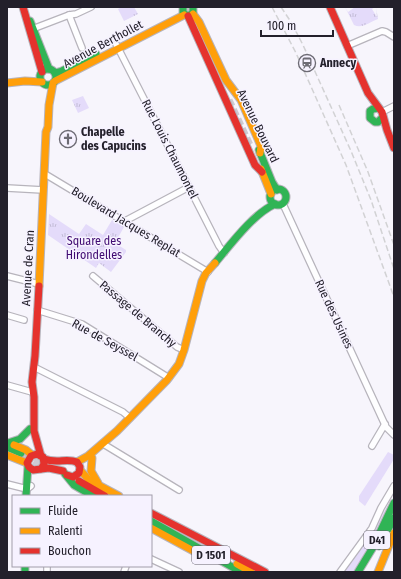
<svg xmlns="http://www.w3.org/2000/svg" width="401" height="579" font-family="'Fira Sans Condensed',sans-serif">
	<defs>
		<pattern id="park-tufts" width="24" height="20" patternUnits="userSpaceOnUse"><rect width="24" height="20" fill="#e4dbfa"/><path d="M3 7l-1-3M5 7V3M7 7l1-3M15 17l-1-3M17 17v-4M19 17l1-3" fill="none" stroke="#c3bcd6"/></pattern>
	</defs>
	<rect width="100%" height="100%" fill="#f7f5fc"/>
	<!-- green -->
	<g fill="#e4dbfa">
		<path d="M388,452L394,455V459L365,506L359,501V496Z"/>
		<path d="M388,505L390,506L355,572H344L364,545Z"/>
	</g>
	<!-- park -->
	<g fill="url(#park-tufts)">
		<path d="M122,7H134L138,14L124,21L118,9Z"/>
		<path d="M345,7L348,12L355,7H375L372,9L377,17L376,7L378,19C370,22 362,29 354,25Z"/>
		<path d="M83,96L89,108L78,113L72,100Z"/>
		<path d="M49,214L79,234L86,224L103,235L112,220L124,227L115,243L126,250V252L111,272L99,263L96,268L48,235Z"/>
	</g>
	<g fill="none" stroke-linecap="round" stroke-linejoin="round">
		<!-- street-tunnel -->
		<path stroke="#cdcad2" stroke-width="5.5" stroke-dasharray="5.5 3" stroke-linecap="butt" d="M82,48L84,55"/>
		<!-- secondary-tunnel -->
		<g stroke="#cdcad2" stroke-width="7" stroke-dasharray="7 3.5" stroke-linecap="butt">
			<path d="M187,7L192,20"/>
			<path d="M197,27L218,73"/>
			<path d="M229,100L250,145"/>
		</g>
		<!-- highway-tunnel -->
		<path stroke="#cdcad2" stroke-width="10" stroke-dasharray="10 5" stroke-linecap="butt" d="M21,453L51,468"/>
		<!-- street casing -->
		<g stroke="#b7b4bc" stroke-width="8">
			<g id="street">
				<path d="M69,15L82,48"/>
				<path d="M35,28L69,15L76,14L91,7"/>
				<path d="M116,44L219,246L224,253"/>
				<path d="M347,46L382,31L386,32L394,37"/>
				<path d="M382,112L394,106"/>
				<path d="M45,174L208,272"/>
				<path d="M7,188L43,190"/>
				<path d="M283,204L386,427L394,435"/>
				<path d="M125,221L189,187"/>
				<path d="M7,276L39,284"/>
				<path d="M93,276L177,347L184,350"/>
				<path d="M37,310L82,324L169,378"/>
				<path d="M7,315L24,320"/>
				<path d="M34,367L123,412L130,418"/>
				<path d="M7,385L32,392"/>
				<path d="M105,445L179,490"/>
				<path d="M372,446L385,424"/>
				<path d="M7,484L27,489L31,486"/>
				<path d="M151,559L179,572"/>
				<path d="M47,572V566"/>
				<path d="M124,572L126,566"/>
				<path d="M340,572L372,528L381,508L394,486"/>
			</g>
		</g>
		<!-- fast casing -->
		<g stroke="#b7b4bc" stroke-width="9">
			<g id="fast">
				<path d="M183,7V13L188,16L193,13V7"/>
				<path d="M30,21L49,69"/>
				<circle cx="48" cy="77" r="8"/>
				<path d="M55,73L62,71L96,54"/>
				<path d="M378,108L373,109L370,111V118L375,122H378L382,118"/>
				<path d="M259,150L272,182L277,190"/>
				<circle cx="278" cy="197" r="8"/>
				<path d="M215,263C231,244 253,214 275,204"/>
				<path d="M8,443L20,439L30,429"/>
				<path d="M7,447L21,453"/>
				<path d="M65,474L74,485L93,496"/>
				<path d="M26,496L28,466"/>
				<path d="M151,521L241,572"/>
				<path d="M379,546L394,518"/>
				<path d="M25,566V572"/>
				<path d="M358,572L372,549L394,503"/>
			</g>
		</g>
		<!-- slow casing -->
		<g stroke="#b7b4bc" stroke-width="9">
			<g id="slow">
				<path d="M193,14L199,22L226,80L241,100L261,146L260,153"/>
				<path d="M55,81L184,15"/>
				<path d="M7,83L25,81L42,82"/>
				<path d="M261,169L271,194"/>
				<path d="M39,286L46,132L48,127L49,105L53,83"/>
				<path d="M14,445L26,450L32,455"/>
				<path d="M7,455L27,463"/>
				<path d="M92,458L91,471L98,483"/>
				<path d="M77,462L88,456L117,431L167,380L179,364L184,350L202,281L206,273L215,263"/>
				<path d="M80,470L89,480L119,496"/>
				<path d="M151,528L199,554"/>
				<path d="M237,564L251,572"/>
				<path d="M378,572L394,533"/>
			</g>
		</g>
		<!-- jam casing -->
		<g stroke="#b7b4bc" stroke-width="9">
			<g id="jam">
				<path d="M23,7L42,72"/>
				<path d="M330,7L368,93L382,112L387,130L394,148"/>
				<path d="M188,16L255,165L262,172"/>
				<path d="M39,286L35,356L32,382L34,397V431L41,456"/>
				<path d="M44,459C57,464 66,458 77,462L80,467L79,473L73,477L67,475"/>
				<path d="M41,469L44,464L43,457L37,454L31,456L27,463L29,467L33,470L49,468L63,471"/>
				<path d="M79,481L105,496"/>
				<path d="M151,513L265,572"/>
			</g>
		</g>
		<!-- street -->
		<use href="#street" stroke="#fefeff" stroke-width="5.5"/>
		<!-- fast -->
		<use href="#fast" stroke="#30b455" stroke-width="7"/>
		<!-- slow -->
		<use href="#slow" stroke="#ff9f0a" stroke-width="7"/>
		<!-- jam -->
		<use href="#jam" stroke="#e5322d" stroke-width="7"/>
		<!-- rail -->
		<g stroke="#d2d2d4" stroke-width="1.5" stroke-dasharray="6 3" stroke-linecap="butt">
			<path d="M272,7L296,53L346,165L394,297"/>
			<path d="M281,7L291,22L303,45L351,151L371,200L394,269"/>
			<path d="M339,105L368,172L394,245"/>
		</g>
	</g>
	<!-- icons -->
	<defs>
		<g id="station-ring" transform="scale(0.9)"><circle r="9.5" fill="#f6f2ff" stroke="#6d6b74" stroke-width="1.5"/><path d="M-3-6H3Q5-6 5-4V2Q5 4 3 4L4.5 6H3L1.5 4h-3L-3 6H-4.5L-3 4Q-5 4-5 2V-4Q-5-6-3-6ZM-3.5-4v3h7v-3ZM-3.5 1v1.5H-2V1ZM2 1v1.5H3.5V1Z" fill="#6d6b74"/></g>
		<g id="church-ring" transform="scale(0.9)"><circle r="9.5" fill="#f6f2ff" stroke="#6d6b74" stroke-width="1.5"/><path d="M-1.2-6h2.4v3.5h3.3v2.4h-3.3V6h-2.4V-.1h-3.3v-2.4h3.3Z" fill="#6d6b74"/></g>
	</defs>
	<g fill-rule="evenodd">
		<use href="#station-ring" x="307" y="63"/>
		<use href="#church-ring" x="68" y="139"/>
	</g>
	<g text-anchor="middle" dominant-baseline="central" stroke-width="3" stroke-linejoin="round" paint-order="stroke">
		<!-- shield labels -->
		<g fill="#f6f2ff" stroke="#625f6b" stroke-width="1">
			<rect x="364" y="531" width="26" height="18" rx="3"/>
			<rect x="192" y="546" width="38" height="18" rx="3"/>
		</g>
		<g font-size="11" font-weight="bold" fill="#23202b">
			<text x="377" y="540">D41</text>
			<text x="211" y="555">D 1501</text>
		</g>
		<!-- street labels -->
		<g font-size="12" fill="#23202b" stroke="#f6f2ff">
			<text transform="translate(103 44) rotate(-28)">Avenue Berthollet</text>
			<text transform="translate(258 126) rotate(64)">Avenue Bouvard</text>
			<text transform="translate(170 149) rotate(63)">Rue Louis Chaumontel</text>
			<text transform="translate(126 222) rotate(31)">Boulevard Jacques Replat</text>
			<text transform="translate(28 268) rotate(-87)">Avenue de Cran</text>
			<text transform="translate(138 314) rotate(40)">Passage de Branchy</text>
			<text transform="translate(334 314) rotate(65)">Rue des Usines</text>
			<text transform="translate(105 340) rotate(29)">Rue de Seyssel</text>
		</g>
		<!-- poi labels -->
		<g font-size="12" font-weight="bold" fill="#23202b" stroke="#f6f2ff" text-anchor="start">
			<text x="320" y="63">Annecy</text>
			<text x="81" y="132">Chapelle<tspan x="81" dy="14">des Capucins</tspan></text>
		</g>
		<!-- park labels -->
		<g font-size="12" fill="#400b72" stroke="#f6f2ff">
			<text x="94" y="241">Square des<tspan x="94" dy="14">Hirondelles</tspan></text>
		</g>
	</g>
	<!-- border -->
	<rect width="401" height="579" fill="none" stroke="#23202b" stroke-width="16"/>
	<!-- legend -->
	<rect x="12" y="495" width="140" height="72" fill="#f6f2ff" stroke="#a29eaa"/>
	<rect x="20" y="508" width="20" height="6" fill="#30b455" stroke="#a29eaa"/>
	<text x="48" y="515" font-size="12" fill="#23202b">Fluide</text>
	<rect x="20" y="528" width="20" height="6" fill="#ff9f0a" stroke="#a29eaa"/>
	<text x="48" y="535" font-size="12" fill="#23202b">Ralenti</text>
	<rect x="20" y="548" width="20" height="6" fill="#e5322d" stroke="#a29eaa"/>
	<text x="48" y="555" font-size="12" fill="#23202b">Bouchon</text>
	<!-- scale -->
	<path d="M261 30v6h72v-6" fill="none" stroke="#23202b" stroke-width="2"/>
	<text x="267" y="30" font-size="12" fill="#23202b" stroke="#f6f2ff" stroke-width="3" paint-order="stroke">100 m</text>
</svg>
